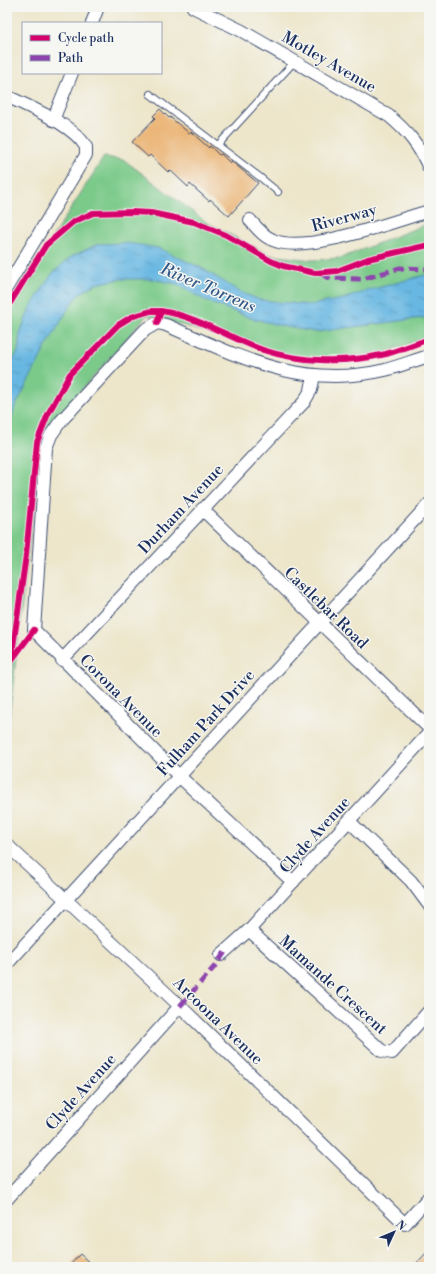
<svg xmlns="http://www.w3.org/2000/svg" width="436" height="1274" font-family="'Libre Bodoni',serif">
	<defs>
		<pattern id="water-ripples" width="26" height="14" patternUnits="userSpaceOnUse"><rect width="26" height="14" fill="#67b7e2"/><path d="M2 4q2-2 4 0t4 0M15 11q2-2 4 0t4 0" fill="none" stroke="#5495ba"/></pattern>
	</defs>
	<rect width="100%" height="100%" fill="#f6f6f2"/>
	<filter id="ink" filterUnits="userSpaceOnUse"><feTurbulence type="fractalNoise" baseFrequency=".025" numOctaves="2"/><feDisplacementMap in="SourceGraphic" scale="8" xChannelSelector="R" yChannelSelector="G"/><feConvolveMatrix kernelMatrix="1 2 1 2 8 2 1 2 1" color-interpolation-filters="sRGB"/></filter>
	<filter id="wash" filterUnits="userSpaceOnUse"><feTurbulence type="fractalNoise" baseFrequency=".012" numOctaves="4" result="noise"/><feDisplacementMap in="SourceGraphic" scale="16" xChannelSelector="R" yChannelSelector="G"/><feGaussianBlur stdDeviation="0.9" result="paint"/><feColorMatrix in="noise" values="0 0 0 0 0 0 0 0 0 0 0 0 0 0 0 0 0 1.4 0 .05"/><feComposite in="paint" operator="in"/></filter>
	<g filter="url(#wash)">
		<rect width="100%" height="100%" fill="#ede6cb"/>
		<!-- green -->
		<path fill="#7cca8a" stroke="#4c7c74" d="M104,157L124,160L206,222L269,255L312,260L341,258L429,223V336L386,352L308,362L147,315L41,437L7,737V308Z"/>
		<!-- water -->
		<path fill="url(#water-ripples)" stroke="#4173a0" d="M127,243L158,248L203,269L240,292L260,300L310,305L343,299L370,290L429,274V317L316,332L286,327L251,318L206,301L177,284L153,279H121L95,284L79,294L68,309L47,345L14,409L7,440V369L18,352L20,333L30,308L52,274L71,257L98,244Z"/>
		<g id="blocks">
			<!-- building -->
			<g fill="#ebb577">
				<path d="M160,109L169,118L170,117L189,133L191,132L209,148L210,146L219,155L221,154L230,163L231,161L258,183L229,216L210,199L209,201L190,184L188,187L170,170L168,172L150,155L148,157L132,142L155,118L153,116Z"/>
				<path d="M429,1250V1267H413Z"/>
				<path d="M80,1254L94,1267H68Z"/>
			</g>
		</g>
	</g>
	<g filter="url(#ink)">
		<use href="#blocks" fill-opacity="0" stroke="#3a4a6e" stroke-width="1"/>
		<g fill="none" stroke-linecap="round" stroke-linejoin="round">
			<!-- lane casing -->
			<g stroke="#3a4a6e" stroke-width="8">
				<g id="lane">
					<path d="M150,94L261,178L278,192"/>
					<path d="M218,145L295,61"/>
				</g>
			</g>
			<!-- street casing -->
			<g stroke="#3a4a6e" stroke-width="14">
				<g id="street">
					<path d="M193,7L242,31L389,116C408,132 419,145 429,168"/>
					<path d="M92,23L98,7"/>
					<path d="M7,96C30,108 73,124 86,147V155L7,287"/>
					<path d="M53,120L72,73"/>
					<path d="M250,220C256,227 264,237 273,240C305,255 394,221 429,211"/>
					<path d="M202,509L429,728"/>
					<path d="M62,660L304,402L311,390L314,375"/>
					<path d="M349,821L411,881L429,905"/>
					<path d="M7,845L180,1006L405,1224L429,1197"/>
					<path d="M293,882L179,776L34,630L46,448L51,435L60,422L145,330L157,323L166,325C240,357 301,390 385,370C400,366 415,360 429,356"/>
					<path d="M249,930L382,1051L392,1053L429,1011"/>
					<path d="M221,955L249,930L429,733"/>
					<path d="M7,964L429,504"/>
					<path d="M7,1199L180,1006"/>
				</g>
			</g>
			<!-- lane -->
			<use href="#lane" stroke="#fff" stroke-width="6"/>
			<!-- street -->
			<use href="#street" stroke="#fff" stroke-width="12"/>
			<!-- quiet -->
			<g stroke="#8e44ad" stroke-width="5" stroke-dasharray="10 5" stroke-linecap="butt">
				<path d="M322,274L328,278L363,279L400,268L429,269"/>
				<path d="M180,1006L216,965L225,952"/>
			</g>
			<!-- cycleway casing -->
			<g stroke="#f6f6f2" stroke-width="8">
				<g id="cycleway">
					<path d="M7,308L46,245L73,222L93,213L132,212L151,213L194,222L226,235L271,261L283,266L315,273L337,271L368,259L429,245"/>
					<path d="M157,323L161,311C197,316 229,338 263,350C302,363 346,363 386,354C400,350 415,344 429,339"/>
					<path d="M11,661L26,555L37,442L48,414L70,374L118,325L131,317L151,311H161"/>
					<path d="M7,674L11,661L34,630"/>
				</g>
			</g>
			<!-- cycleway -->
			<use href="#cycleway" stroke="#d6006c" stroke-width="6"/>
		</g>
	</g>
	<g text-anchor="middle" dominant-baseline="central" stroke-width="3" stroke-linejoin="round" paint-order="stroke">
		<!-- street labels -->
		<g font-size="16" fill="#1b2f5e" stroke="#f6f6f2">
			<text transform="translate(329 62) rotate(30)">Motley Avenue</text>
			<text transform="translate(344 218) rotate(-15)">Riverway</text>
			<text transform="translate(181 509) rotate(-47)">Durham Avenue</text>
			<text transform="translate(326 608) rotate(44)">Castlebar Road</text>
			<text transform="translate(121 696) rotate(45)">Corona Avenue</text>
			<text transform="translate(206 723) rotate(-48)">Fulham Park Drive</text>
			<text transform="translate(315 835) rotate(-48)">Clyde Avenue</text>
			<text transform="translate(333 985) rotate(42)">Mamande Crescent</text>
			<text transform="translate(218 1021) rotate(44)">Arcoona Avenue</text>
			<text transform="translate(81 1092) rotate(-48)">Clyde Avenue</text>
		</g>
		<!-- water labels -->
		<g font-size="17" font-style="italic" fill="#325886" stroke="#f6f6f2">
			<text transform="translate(208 288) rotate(23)">River Torrens</text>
		</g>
	</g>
	<!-- margin -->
	<rect width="436" height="1274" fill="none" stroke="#f6f6f2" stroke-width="24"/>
	<!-- legend -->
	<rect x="22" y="22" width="140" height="52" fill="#f6f6f2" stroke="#9ea6b7"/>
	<rect x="30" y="35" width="20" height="6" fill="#d6006c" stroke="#9ea6b7"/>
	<text x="58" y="42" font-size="12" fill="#1b2f5e">Cycle path</text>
	<rect x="30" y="55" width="20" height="6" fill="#8e44ad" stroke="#9ea6b7"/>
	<text x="58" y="62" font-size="12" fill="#1b2f5e">Path</text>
	<!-- north arrow -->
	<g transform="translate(394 1232) rotate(46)" stroke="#f6f6f2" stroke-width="3" paint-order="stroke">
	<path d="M0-3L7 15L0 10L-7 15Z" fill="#1b2f5e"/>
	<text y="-6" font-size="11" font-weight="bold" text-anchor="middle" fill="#1b2f5e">N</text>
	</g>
</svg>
